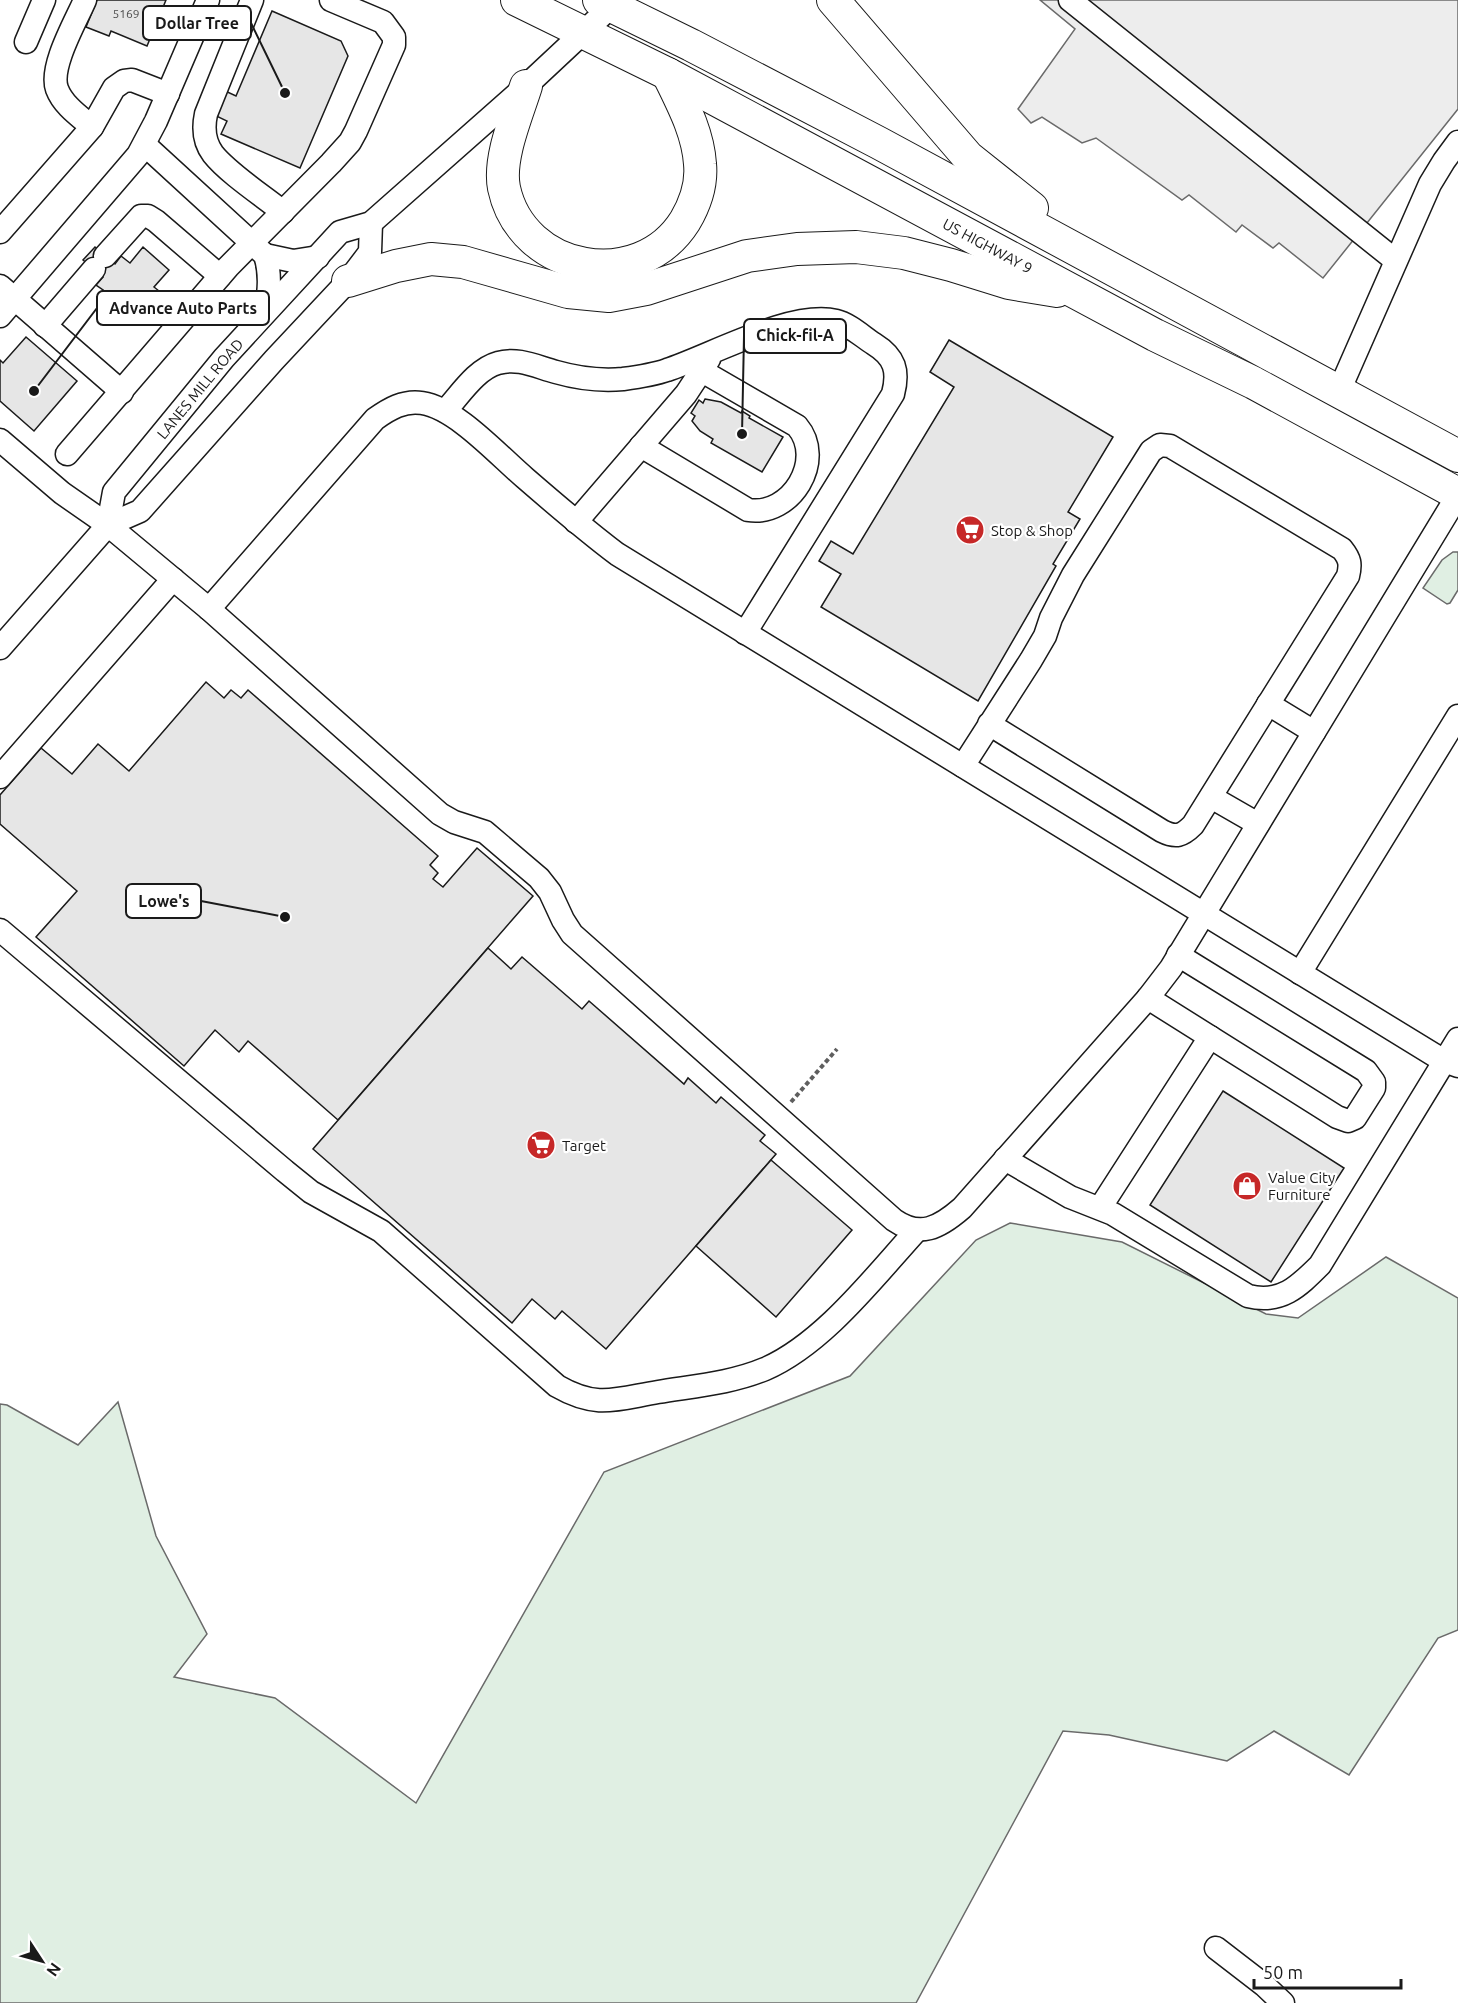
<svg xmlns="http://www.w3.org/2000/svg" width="1458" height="2003" font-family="Ubuntu,sans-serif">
	<rect width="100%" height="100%" fill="#fff"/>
	<!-- green -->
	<g fill="#e0efe3" stroke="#6a6a6a" stroke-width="1.5">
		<path d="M1453,552H1458V590L1450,603L1447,604L1423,588L1442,560Z"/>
		<path d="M1010,1223L1122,1242L1266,1314L1298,1318L1386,1257L1458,1298V1630L1438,1638L1349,1775L1274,1731L1227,1761L1109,1735L1063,1731L916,2003H0V1404L7,1405L78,1445L118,1402L156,1536L207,1634L174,1677L275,1698L416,1803L604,1472L850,1376L976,1240Z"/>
	</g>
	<!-- parking -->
	<path fill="#ededed" stroke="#6a6a6a" stroke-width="1.5" d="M1040,0H1458V109L1323,278L1279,243L1273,248L1242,225L1236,232L1189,195L1182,200L1096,138L1082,143L1042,117L1031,123L1018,109L1075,29Z"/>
	<!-- building -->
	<g fill="#e6e6e6" stroke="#1a1a1a" stroke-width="1.5">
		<path d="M97,0H166L147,46L111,31L109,36L86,27Z"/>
		<path d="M272,11L341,41L348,56L300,168L221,134L227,121L210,113L221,89L236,96Z"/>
		<path d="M95,247L115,264L121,256L130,263L143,247L169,270L154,287L169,299L162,307L149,296L138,309L131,303L126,309L118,303L112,310L97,297L103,290L96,285L103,277L83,260Z"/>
		<path d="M26,337L77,381L34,431L0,401V360L3,363Z"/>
		<path d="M949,340L1113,437L1068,512L1080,519L1053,564L1056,566L978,701L821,607L841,574L819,561L831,541L853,554L954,387L930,372Z"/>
		<path d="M705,399L721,402L741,413L742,411L750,416L749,418L783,437L762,472L711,443L713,439L700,431L692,421L695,416L691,413L699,400L703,403Z"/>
		<path d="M206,682L224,698L231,690L241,698L248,690L438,856L430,865L438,873L433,879L443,887L477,848L533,896L338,1120L248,1041L239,1052L215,1030L184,1066L36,937L77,891L0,824V795L41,748L72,774L98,744L129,771Z"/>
		<path d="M488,948L511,969L522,957L582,1009L589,1001L684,1084L688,1078L716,1103L721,1097L765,1135L760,1141L776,1154L606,1349L562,1311L555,1319L532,1299L512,1323L313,1149Z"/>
		<path d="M1223,1091L1344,1168L1271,1282L1150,1205Z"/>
		<path d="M771,1160L852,1230L776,1317L696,1246Z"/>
	</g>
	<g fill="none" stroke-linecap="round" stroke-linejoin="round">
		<!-- minor casing -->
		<g stroke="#1a1a1a" stroke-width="25">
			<g id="minor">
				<path d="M85,0C76,21 49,67 57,89C63,105 79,116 92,127"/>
				<path d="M252,0L206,114C203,128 204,142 213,154C228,173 263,196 283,212"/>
				<path d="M1070,0L1395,260"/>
				<path d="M26,42L44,0"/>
				<path d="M145,145L265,255C271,274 269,291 266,311"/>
				<path d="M0,232L92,127L114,88L124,81L132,80L168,94"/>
				<path d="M265,255L293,261L318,257"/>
				<path d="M105,256L141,216H148L156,221L220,276"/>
				<path d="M0,286L122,392"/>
				<path d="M0,316L138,155L156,121L208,0"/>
				<path d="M45,326L94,269"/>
				<path d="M1339,391L1430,184L1444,161L1458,142"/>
				<path d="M445,411C460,395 476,369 498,363C518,357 537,367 556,372C577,378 601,381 623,379C638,377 653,375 667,370C710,356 792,310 836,321C849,324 863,337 874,344C895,357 899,371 893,394L745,633"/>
				<path d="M0,440L62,493L108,525L209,609L440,814L454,822L485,832L539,878L550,892L563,920L572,934L894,1220C920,1238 939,1228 962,1208L1148,998L1171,968L1458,495"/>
				<path d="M641,446L748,510C791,517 826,460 797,426L702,371"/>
				<path d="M67,454L228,267L331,163L350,142L356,131L394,45V37L383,22L331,0"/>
				<path d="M576,522L686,394L709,359"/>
				<path id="s1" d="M108,525L114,492L224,358L340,232L371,223L526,86L618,0"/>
				<path d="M209,609L375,419C389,409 404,400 422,403C456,408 498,455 525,478C555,504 585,530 617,554L1444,1061L1458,1066"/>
				<path d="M0,648L108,525L140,511L274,360L348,281L370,252L371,223"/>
				<path d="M1268,704L1314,732"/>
				<path d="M963,766L1031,660L1045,636L1051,618L1073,575L1151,451L1160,445L1170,446L1342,549C1350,559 1351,564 1348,576L1193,825C1182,836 1176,838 1162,831L989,724"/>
				<path d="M0,777L173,579"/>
				<path d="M1211,797L1258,824"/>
				<path d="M0,930L285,1171L311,1192L381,1231L557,1386C597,1409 616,1399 658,1392C694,1386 732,1383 765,1369C823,1344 874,1277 916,1231"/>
				<path d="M1300,973L1458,716"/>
				<path d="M1148,998L1337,1117L1348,1121L1355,1118L1374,1088V1082L1366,1071L1178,955"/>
				<path d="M1005,1159L1070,1197L1113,1214L1248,1296C1281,1304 1298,1287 1320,1265L1458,1039"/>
				<path d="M1100,1208L1210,1037"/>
				<path d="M1216,1948L1264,1985L1283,2003"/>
			</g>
		</g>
		<!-- highway casing -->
		<g stroke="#1a1a1a" stroke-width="34">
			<g id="highway">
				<path id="s2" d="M517,0L668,74L1155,335L1254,383L1458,494"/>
				<path d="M599,0L691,45L879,143L1458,456"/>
				<path d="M833,0L968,157L1032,208"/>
				<path d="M526,86C517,115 498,158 504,188C522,273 639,294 685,221C695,204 702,184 700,164C698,132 682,103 668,74"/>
				<path d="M348,281L396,266L431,259L463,262L568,292L609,296L646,289L747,256L797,249L856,247L904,253L951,265L1009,283L1057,291"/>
			</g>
		</g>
		<!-- path -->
		<path stroke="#5f5f5f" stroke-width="4" stroke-dasharray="4.5 3" stroke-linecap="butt" d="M791,1102L837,1049"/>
		<!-- minor -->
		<use href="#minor" stroke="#fff" stroke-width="22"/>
		<!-- highway -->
		<use href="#highway" stroke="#fff" stroke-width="32"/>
	</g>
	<!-- icons -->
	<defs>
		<g id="supermarket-disc" transform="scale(1.5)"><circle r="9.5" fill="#c62828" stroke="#fff"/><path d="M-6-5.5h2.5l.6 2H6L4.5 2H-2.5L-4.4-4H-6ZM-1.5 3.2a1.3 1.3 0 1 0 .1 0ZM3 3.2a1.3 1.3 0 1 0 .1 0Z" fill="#fff"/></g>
		<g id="shop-disc" transform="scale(1.5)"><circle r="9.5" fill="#c62828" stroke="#fff"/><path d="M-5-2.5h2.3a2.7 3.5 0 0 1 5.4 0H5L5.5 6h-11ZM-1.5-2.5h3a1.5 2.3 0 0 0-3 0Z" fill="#fff"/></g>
	</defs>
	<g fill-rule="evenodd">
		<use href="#supermarket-disc" x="970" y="530"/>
		<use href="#supermarket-disc" x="541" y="1145"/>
		<use href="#shop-disc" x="1247" y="1186"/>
	</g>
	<g text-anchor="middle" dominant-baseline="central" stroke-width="4.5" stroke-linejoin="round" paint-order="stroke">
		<!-- number labels -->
		<g font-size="12" fill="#4d4d4d">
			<text x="126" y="13">5169</text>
		</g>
		<!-- street labels -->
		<g font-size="15" fill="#1a1a1a" stroke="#fff">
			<text stroke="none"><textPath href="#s2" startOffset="531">US HIGHWAY 9</textPath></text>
			<text stroke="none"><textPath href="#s1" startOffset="168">LANES MILL ROAD</textPath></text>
		</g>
		<!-- poi labels -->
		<g font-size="15" fill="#1a1a1a" stroke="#fff" text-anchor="start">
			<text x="991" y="530">Stop &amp; Shop</text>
			<text x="562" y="1145">Target</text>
			<text x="1268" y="1177">Value City<tspan x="1268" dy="17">Furniture</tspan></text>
		</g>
	</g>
	<!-- callouts -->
	<path fill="none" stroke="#1a1a1a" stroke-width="2" d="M285 93L251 23M34 391L97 308M742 434L744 336M285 917L201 901"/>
	<g fill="#1a1a1a" stroke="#fff" stroke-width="2">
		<circle cx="285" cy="93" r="6"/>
		<circle cx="34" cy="391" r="6"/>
		<circle cx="742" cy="434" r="6"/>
		<circle cx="285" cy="917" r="6"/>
	</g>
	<g fill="#fff" stroke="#1a1a1a" stroke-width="2">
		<rect x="143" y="6" width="108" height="34" rx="6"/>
		<rect x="97" y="291" width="172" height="34" rx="6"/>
		<rect x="744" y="319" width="102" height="34" rx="6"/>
		<rect x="126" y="884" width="75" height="34" rx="6"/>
	</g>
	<g font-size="16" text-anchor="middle" font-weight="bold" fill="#1a1a1a">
		<text x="197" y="29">Dollar Tree</text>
		<text x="183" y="314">Advance Auto Parts</text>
		<text x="795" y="341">Chick-fil-A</text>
		<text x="164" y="907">Lowe's</text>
	</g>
	<!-- north arrow -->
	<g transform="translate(42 1961) rotate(126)" stroke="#ffffff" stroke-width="4.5" paint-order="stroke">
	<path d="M0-4.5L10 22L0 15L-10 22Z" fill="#1a1a1a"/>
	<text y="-9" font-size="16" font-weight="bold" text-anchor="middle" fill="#1a1a1a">N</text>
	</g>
	<!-- scale -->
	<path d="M1254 1979v9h147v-9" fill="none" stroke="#1a1a1a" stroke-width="3"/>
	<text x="1263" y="1979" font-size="18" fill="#1a1a1a" stroke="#ffffff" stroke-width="4.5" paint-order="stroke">50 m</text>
</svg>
